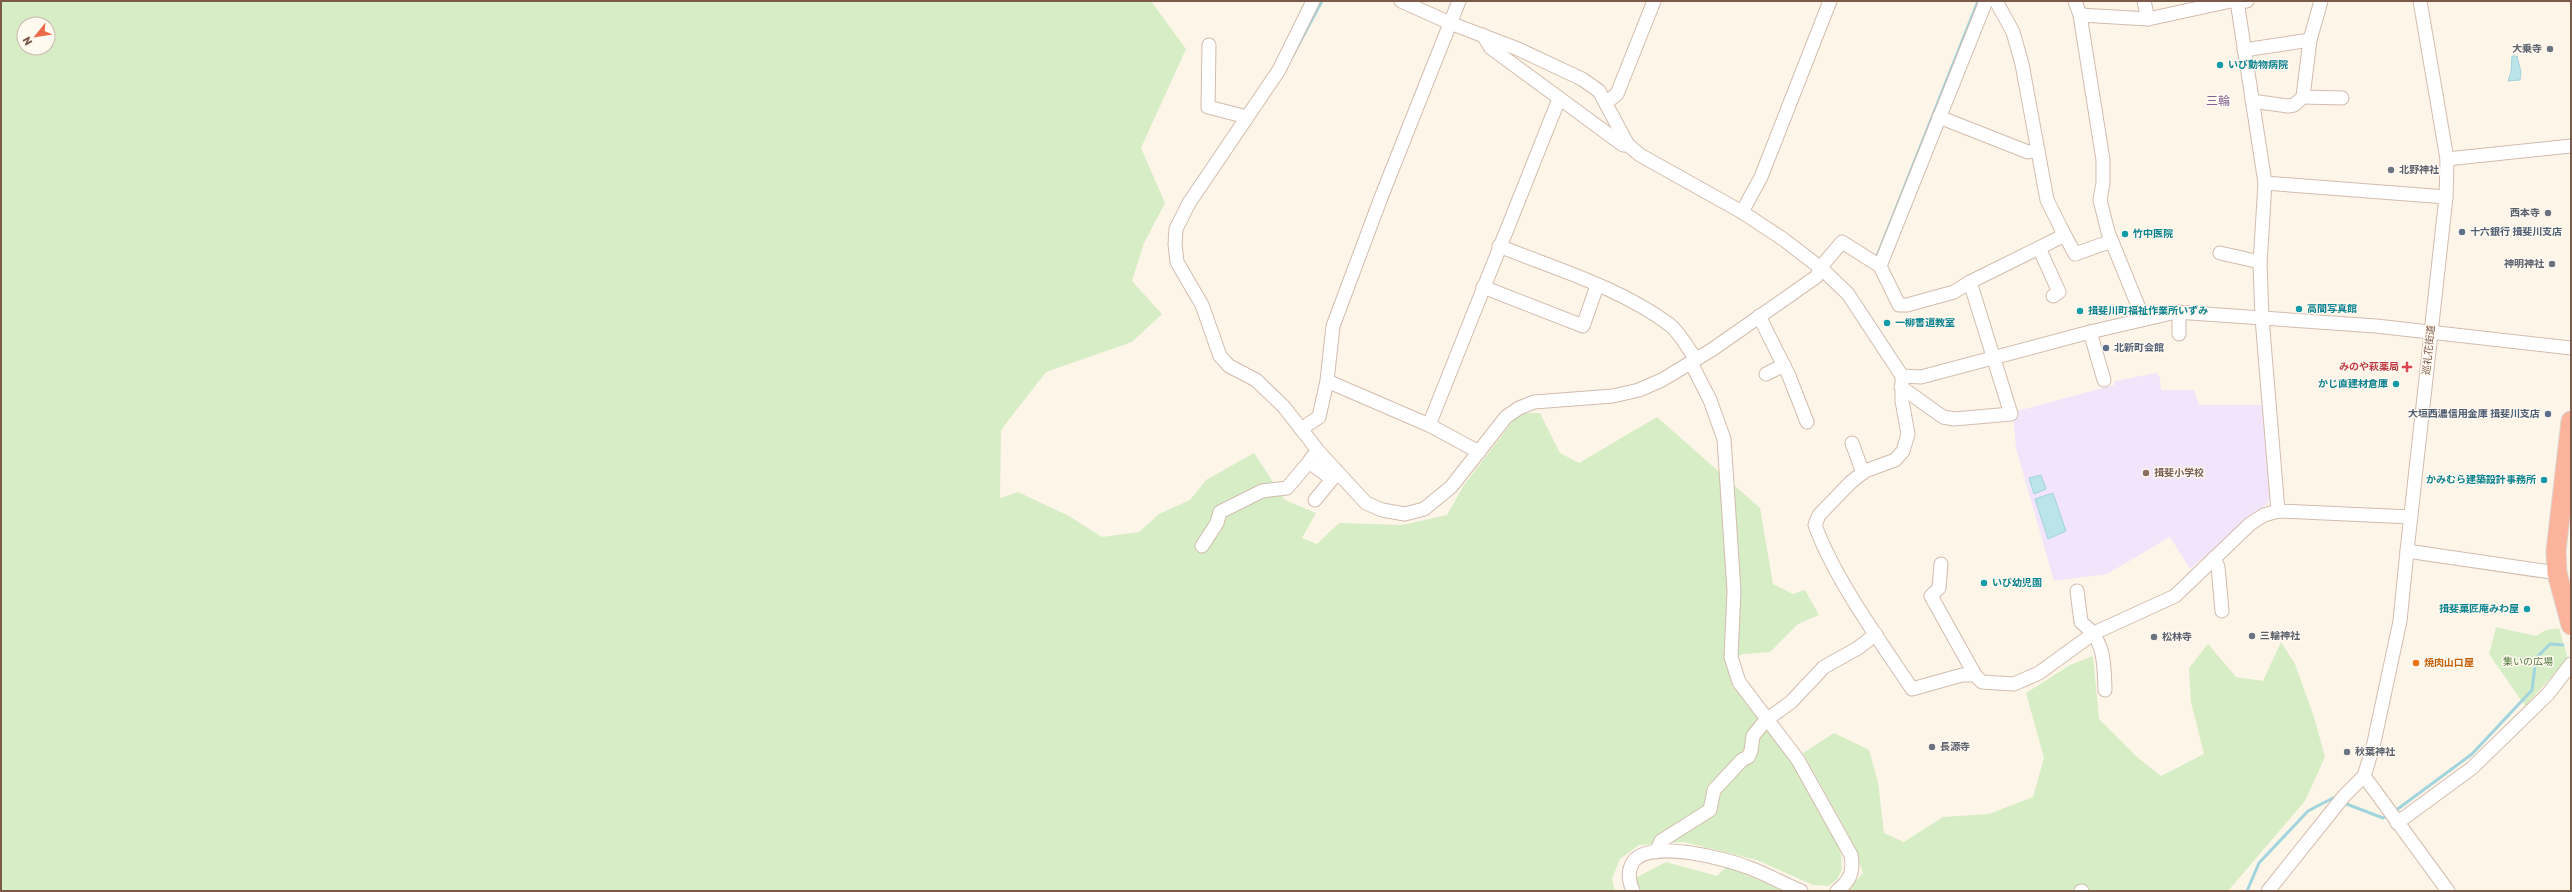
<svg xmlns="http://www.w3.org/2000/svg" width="2572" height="892" font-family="Rubik,'Noto Sans JP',sans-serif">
	<rect width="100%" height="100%" fill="#fef5e9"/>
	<!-- education -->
	<path fill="#f2e5fb" d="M2156,373L2160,378L2161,390H2194L2199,405H2263L2272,497L2267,504L2190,569L2170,537L2107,574L2054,581L2016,448L2013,412L2114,385L2115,381Z"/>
	<!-- green -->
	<g fill="#d6edc5" fill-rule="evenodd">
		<path d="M1,1H1151L1186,49L1141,148L1165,203L1144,243L1132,281L1162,314L1132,342L1046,372L1001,430L1000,498L1018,492L1069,516L1102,537L1139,532L1159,514L1190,500L1206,480L1254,453L1285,500L1316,513L1302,538L1317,544L1339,523L1402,525L1447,515L1464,485L1519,413H1540L1560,453L1579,463L1657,417L1760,508L1773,584L1793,594L1805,590L1819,615L1798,624L1770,652L1744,654L1725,660L1733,687L1794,762L1835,833L1841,854L1842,869L1837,880L1828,886L1813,885L1757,860L1684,842L1639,845L1620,859L1612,879L1615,891H1ZM24,24H48V48H24Z"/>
		<path d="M2496,627L2536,636L2546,630L2559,628L2568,659L2525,706L2489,654Z"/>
		<path d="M2281,642L2295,664L2314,717L2325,757L2305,801L2228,891H1847L1863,873L1849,836L1803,753L1834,733L1869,750L1878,782L1884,833L1904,842L1943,817L1989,814L2033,797L2044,758L2026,693L2070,665L2093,656L2099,719L2137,757L2161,776L2204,754L2191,702L2189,668L2208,644L2236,677L2263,681Z"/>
		<path d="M1666,862L1717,876L1726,867L1786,891H1640L1635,878Z"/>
	</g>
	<!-- water -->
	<g fill="#bbe4e9" stroke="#a1d4dc">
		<path d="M2512,56H2517L2521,72L2520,80L2508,81L2511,72Z"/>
		<path d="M2041,475L2046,489L2034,494L2029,478Z"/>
		<path d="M2053,493L2066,531L2048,539L2035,499Z"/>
	</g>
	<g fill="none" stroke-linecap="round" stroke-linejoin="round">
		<!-- stream -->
		<g stroke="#a1d4dc" stroke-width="3">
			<path d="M1292,57L1322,1"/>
			<path d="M1877,256L1978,1"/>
			<path d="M2344,803L2383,818L2389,815"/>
			<path d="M2395,811L2472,754L2532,690L2536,658L2550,644L2563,645"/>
			<path d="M2247,891L2259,863L2308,811L2333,798L2337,800"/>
		</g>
		<!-- minor casing -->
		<g stroke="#d2bcad" stroke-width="15">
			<g id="minor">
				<path d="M1313,1L1279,70L1189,203L1176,229L1175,244L1177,262L1202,305L1220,356L1229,366L1256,380L1284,407L1319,452L1366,503L1382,510L1405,514L1424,509L1451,487L1506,417L1519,408L1534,402L1613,396L1639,390L1662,380L1713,349L1816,277L1825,262L1842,242L1880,266L1899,305H1907L1954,292L1970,282L2061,237L2062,230L2047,200L2022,64L2013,32L1996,1"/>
				<path d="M1401,1L1450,23L1518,49L1582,79L1599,91L1628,145L1640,155L1742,212L1783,239L1822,269L1848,294L1902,376V401L1908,434L1903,451L1895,460L1865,471L1851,482L1819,515L1815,525C1834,578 1880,641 1912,689L1962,675H1975L1982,682L2014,684L2039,673L2094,633L2175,596L2250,524L2264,515L2278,511L2411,517"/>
				<path d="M2075,1L2080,15L2103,160V183L2100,200L2108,232L2143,318"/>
				<path d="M2144,1L2148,19"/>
				<path d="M2237,1L2265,183L2260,264L2262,318L2278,511"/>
				<path d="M2420,1L2447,159L2446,197L2407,551L2557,573"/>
				<path d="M2080,15L2148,19L2231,1H2247"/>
				<path d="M1483,35L1491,48L1623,145H1628"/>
				<path d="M2310,40L2303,97L2342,98"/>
				<path d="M1209,45L1208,107L1247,117"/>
				<path d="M2244,50L2310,40L2321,1"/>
				<path d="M1608,101L1617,94L1654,1"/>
				<path d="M2252,101L2288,106L2294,105L2303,97"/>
				<path d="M1939,117L2028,152L2038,150"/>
				<path d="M2447,159L2571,146"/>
				<path d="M2265,183L2446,197"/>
				<path d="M1742,212L1761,177L1830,1"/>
				<path d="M2062,230L2075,254L2112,241"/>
				<path d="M1499,246C1556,269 1621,288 1670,325C1680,333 1688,349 1696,359"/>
				<path d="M2039,248L2059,292L2053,296"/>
				<path d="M2220,253L2260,262"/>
				<path d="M1880,266L1986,1"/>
				<path d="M1483,287L1583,326L1597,286"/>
				<path d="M2179,312V334"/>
				<path d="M1759,316L1789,376L1807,422"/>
				<path d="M2090,332L2104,380"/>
				<path d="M1691,363L1710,400L1724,439L1734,591L1731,657L1739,682L1798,760L1851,855C1854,872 1850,881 1837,891"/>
				<path d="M1766,374L1784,365"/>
				<path d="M1902,376L1921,377L2090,332L2176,312L2376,326L2571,348"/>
				<path d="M1327,381L1429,425L1479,452"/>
				<path d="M1901,387L1943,417L1954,419L2011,414L1970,282"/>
				<path d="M1429,425L1559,99"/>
				<path d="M1301,429L1319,417L1327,381L1333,326L1382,195L1459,1"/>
				<path d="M1852,443L1863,473"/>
				<path d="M1313,456L1309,462L1332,479"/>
				<path d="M1315,500L1333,478L1338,475"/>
				<path d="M1202,546L1217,523L1220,512L1262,491L1287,488L1309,462"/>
				<path d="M2214,558L2218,567L2222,611"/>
				<path d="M1941,564L1939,588L1931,596L1975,675"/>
				<path d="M2077,591L2081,622C2105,641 2104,660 2105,690"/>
				<path d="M2364,776L2448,891"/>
				<path d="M2397,823L2472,768L2548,694L2571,664"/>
				<path d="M1656,852L1661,841L1710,810L1714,790L1742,760L1748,757L1751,751L1753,736L1765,721L1791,702L1824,667L1858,648L1876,634"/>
				<path d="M1633,891C1629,881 1627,872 1633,862C1650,838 1727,859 1750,868C1768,875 1784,884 1801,891"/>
				<path d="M2081,891H2082"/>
				<path d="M2268,891L2344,796L2364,776L2373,747L2400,621L2407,551"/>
			</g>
		</g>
		<!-- highway casing -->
		<g stroke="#ddd4d0" stroke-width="21">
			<path id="highway" d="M2571,421L2556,551L2557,573L2571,625"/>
		</g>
		<!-- minor -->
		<use href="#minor" stroke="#fff" stroke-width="13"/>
		<!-- highway -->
		<use href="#highway" stroke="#fbb39c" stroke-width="19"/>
	</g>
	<!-- markers -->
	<g fill="#6b7280" stroke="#fff9f0" stroke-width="1.5">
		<circle cx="2550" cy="49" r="4"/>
		<circle cx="2391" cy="170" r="4"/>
		<circle cx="2548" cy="213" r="4"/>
		<circle cx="2552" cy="264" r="4"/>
		<circle cx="2252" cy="636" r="4"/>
		<circle cx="2154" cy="637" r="4"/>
		<circle cx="1932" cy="747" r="4"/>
		<circle cx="2347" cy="752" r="4"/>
	</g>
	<g fill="#0f9aa8" stroke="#fff9f0" stroke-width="1.5">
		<circle cx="2220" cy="65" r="4"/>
		<circle cx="2125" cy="234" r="4"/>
		<circle cx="2299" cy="309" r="4"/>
		<circle cx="2080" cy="311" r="4"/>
		<circle cx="1887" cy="323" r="4"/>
		<circle cx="2396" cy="384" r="4"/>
		<circle cx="2544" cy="480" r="4"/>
		<circle cx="1984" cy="583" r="4"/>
		<circle cx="2527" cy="609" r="4"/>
	</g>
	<g fill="#5c6f8a" stroke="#fff9f0" stroke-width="1.5">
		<circle cx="2462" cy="232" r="4"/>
		<circle cx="2106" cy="348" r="4"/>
		<circle cx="2548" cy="414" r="4"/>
	</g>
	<path fill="#e0444e" stroke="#fff9f0" stroke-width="1.5" d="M2405 361h4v4h4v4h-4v4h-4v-4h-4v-4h4z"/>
	<circle fill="#8d6e63" stroke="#fff9f0" stroke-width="1.5" cx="2146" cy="473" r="4"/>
	<circle fill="#e8710a" stroke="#fff9f0" stroke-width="1.5" cx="2416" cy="663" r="4"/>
	<g text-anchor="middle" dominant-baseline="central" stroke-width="3" stroke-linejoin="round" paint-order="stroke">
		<!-- worship labels -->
		<g font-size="10" font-weight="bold" fill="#5b616d" stroke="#fff9f0" text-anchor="start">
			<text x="2542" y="49" text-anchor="end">大乗寺</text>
			<text x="2399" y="170">北野神社</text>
			<text x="2540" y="213" text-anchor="end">西本寺</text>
			<text x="2544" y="264" text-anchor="end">神明神社</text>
			<text x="2260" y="636">三輪神社</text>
			<text x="2162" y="637">松林寺</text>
			<text x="1940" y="747">長源寺</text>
			<text x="2355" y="752">秋葉神社</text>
		</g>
		<!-- culture labels -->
		<g font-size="10" font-weight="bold" fill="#0d838f" stroke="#fff9f0" text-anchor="start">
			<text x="2228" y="65">いび動物病院</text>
			<text x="2133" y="234">竹中医院</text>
			<text x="2307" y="309">高間写真館</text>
			<text x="2088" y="311">揖斐川町福祉作業所いずみ</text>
			<text x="1895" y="323">一柳書道教室</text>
			<text x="2388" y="384" text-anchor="end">かじ直建材倉庫</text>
			<text x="2536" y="480" text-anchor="end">かみむら建築設計事務所</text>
			<text x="1992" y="583">いび幼児園</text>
			<text x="2519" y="609" text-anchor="end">揖斐菓匠庵みわ屋</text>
		</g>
		<!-- service labels -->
		<g font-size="10" font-weight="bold" fill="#4e5e75" stroke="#fff9f0" text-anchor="start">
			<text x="2470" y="232">十六銀行 揖斐川支店</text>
			<text x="2114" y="348">北新町会館</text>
			<text x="2540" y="414" text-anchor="end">大垣西濃信用金庫 揖斐川支店</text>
		</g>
		<!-- street labels -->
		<g font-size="10" fill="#7b5a4a" stroke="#fff9f0">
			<text transform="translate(2429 350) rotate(-84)">巡礼花街道</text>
		</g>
		<!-- health labels -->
		<g font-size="10" font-weight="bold" fill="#be3a42" stroke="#fff9f0" text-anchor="end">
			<text x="2399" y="367">みのや萩薬局</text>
		</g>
		<!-- education labels -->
		<g font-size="10" font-weight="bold" fill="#785e54" stroke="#fff9f0" text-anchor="start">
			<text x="2154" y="473">揖斐小学校</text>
		</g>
		<!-- park labels -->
		<g font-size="10" fill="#527b3e" stroke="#fff9f0">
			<text x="2528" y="662">集いの広場</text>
		</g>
		<!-- food labels -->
		<g font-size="10" font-weight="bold" fill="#c56008" stroke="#fff9f0" text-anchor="start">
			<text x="2424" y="663">焼肉山口屋</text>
		</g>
		<!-- quarter labels -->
		<g font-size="12" fill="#846296" stroke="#fff9f0">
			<text x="2218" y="101">三輪</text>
		</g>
	</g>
	<!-- border -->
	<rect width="2572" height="892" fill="none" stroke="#7b5a4a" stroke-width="4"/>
	<!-- north arrow -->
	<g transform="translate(36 36) rotate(240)"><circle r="19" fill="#fff9f0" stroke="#cab9ae"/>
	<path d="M0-3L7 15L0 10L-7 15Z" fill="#ee6947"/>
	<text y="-6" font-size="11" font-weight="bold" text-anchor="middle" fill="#7b5a4a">N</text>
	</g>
</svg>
